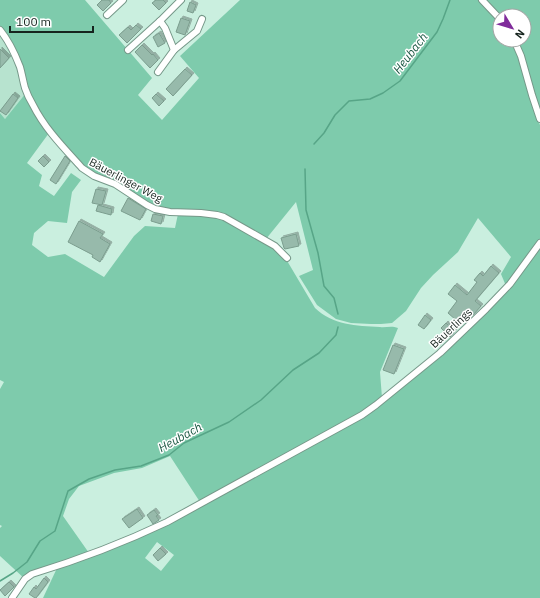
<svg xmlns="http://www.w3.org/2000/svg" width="540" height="598" font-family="'IBM Plex Sans',sans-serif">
	<defs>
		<filter id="shadow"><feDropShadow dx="2" dy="-2" stdDeviation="0" flood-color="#0004"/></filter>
	</defs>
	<rect width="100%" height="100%" fill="#caefdf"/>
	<!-- built -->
	<path fill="#b7e3cf" d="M0,32L14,54L26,93L5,119L0,113Z"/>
	<!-- green -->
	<g fill="#7ecbac" fill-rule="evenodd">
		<path d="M0,0H85L152,78L138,95L162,120L199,78L180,56L240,0H478L500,22V40H512L520,57L536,116L540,125V240L506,286L501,274L511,257L478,218L458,252L433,275L421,288L406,311L392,323L381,324H371L351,323L336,319L317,305L299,276L313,270L296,202L266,239L227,216L178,211L156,207L88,171L42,118L0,27Z"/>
		<path d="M484,0H540V113L516,40H524V16H500Z"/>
		<path d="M26,93L49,133L27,163L42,175L39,186L54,196L71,173L81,180L72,192L67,223L48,221L34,233L32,245L48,257L65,254L104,277L134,236L145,226L175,228L178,214H202L223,218L274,247L286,259L315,308C333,325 356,326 380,327C386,328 391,325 398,328L380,372L382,398L361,412L200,502L170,456L142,468L114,473L79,486L69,499L63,516L89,553L25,579L0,556V528L2,526L0,525V389L4,382L0,380V113L5,119Z"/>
		<path d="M540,246V598H43L58,566L147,533L363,416L487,311ZM157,542L174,555L161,571L145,558Z"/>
	</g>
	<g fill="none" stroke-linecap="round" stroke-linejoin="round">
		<!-- stream -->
		<g stroke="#57a587" stroke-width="1.5">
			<path d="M314,144L324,133L335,115L349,101L370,99L383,93L400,81L437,32L443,19L450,0"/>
			<path d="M305,169L306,210L318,253L324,286L334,298L338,314"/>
			<path d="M0,581L13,573L27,562L40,541L55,531L68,491L89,479L115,470L141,466L169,455L184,443L229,422L261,400L293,370L319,353L336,335L338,327"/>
		</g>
	</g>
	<!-- building -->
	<g fill="#97baab" stroke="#7b9d8e" filter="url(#shadow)">
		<path d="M102,0H109L111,3L103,11L97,5Z"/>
		<path d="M156,0H163L166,3L159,10L152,3Z"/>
		<path d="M190,2L196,5L193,13L187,11Z"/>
		<path d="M181,18L190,21L185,35L176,32Z"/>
		<path d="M136,25L141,29L127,43L119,35L128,27L131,30Z"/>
		<path d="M159,33L165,43L158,47L153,37Z"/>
		<path d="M142,45L152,55L153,54L158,60L150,68L135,52Z"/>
		<path d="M0,49L9,58L0,68Z"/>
		<path d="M185,69L192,75L173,96L166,89Z"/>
		<path d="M13,94L18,98L6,115L0,111Z"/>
		<path d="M156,94L164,101L159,106L152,98Z"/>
		<path d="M43,156L49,162L44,167L38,161Z"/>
		<path d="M65,156L70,161L56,184L50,180Z"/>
		<path d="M96,189L106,191L102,205L92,203Z"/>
		<path d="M128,198L146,209L140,220L121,211Z"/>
		<path d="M98,205L112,209L111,215L96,211Z"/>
		<path d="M153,214L163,216L161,224L151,221Z"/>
		<path d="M79,221L103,234L100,238L110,244L100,262L92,257L93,255L68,242Z"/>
		<path d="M296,234L299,246L285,249L284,248L281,238Z"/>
		<path d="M491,266L499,273L475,301L481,306L473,315L467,310L462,316L461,315L456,320L448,313L457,301L448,294L455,285L467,295L477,282L474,280L480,273L483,276Z"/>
		<path d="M425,315L431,320L424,329L418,325Z"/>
		<path d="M446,323L455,331L450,337L441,328Z"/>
		<path d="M393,345L404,349L394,374L383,370Z"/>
		<path d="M137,509L143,518L129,528L122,519Z"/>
		<path d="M154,510L158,515L156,516L159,520L153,524L147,515Z"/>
		<path d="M160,548L166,554L158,561L153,555Z"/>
		<path d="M44,578L48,582L36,598H35L29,594L34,587L36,589Z"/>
		<path d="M9,582L14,587L5,596L0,590Z"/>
	</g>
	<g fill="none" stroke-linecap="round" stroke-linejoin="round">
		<!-- minor casing -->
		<g stroke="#769889" stroke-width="8">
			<g id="minor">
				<path d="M482,0L500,19"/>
				<path d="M107,15L123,0"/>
				<path d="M0,30C9,41 15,54 20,67C22,74 23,81 25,88C27,94 30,100 33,105C45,129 64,148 82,168L94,176L115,184L147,205L155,209L170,212L201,213L217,215L224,217L275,246L287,258"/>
				<path d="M514,40L521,56L532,95L540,119"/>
				<path d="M128,50L160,21L181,0"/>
				<path d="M174,50L197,31L202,19"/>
				<path d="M158,72L174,50L165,28L160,21"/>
				<path d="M12,598L25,579L32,574C78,560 123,543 167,522L362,415L376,405L440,353L486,309L510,284L540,243"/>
			</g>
		</g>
		<!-- minor -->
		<use href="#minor" stroke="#fff" stroke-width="6"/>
	</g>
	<g text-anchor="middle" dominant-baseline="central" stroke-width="3" stroke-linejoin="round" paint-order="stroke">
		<!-- street labels -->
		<g font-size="11" fill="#16241e" stroke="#fff">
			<text transform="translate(126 180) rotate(28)">Bäuerlinger Weg</text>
			<text transform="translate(451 328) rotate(-43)">Bäuerlings</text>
		</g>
		<!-- water labels -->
		<g font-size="12" font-style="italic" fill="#1b5843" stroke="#fff">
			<text transform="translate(410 53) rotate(-52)">Heubach</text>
			<text transform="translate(180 437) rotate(-29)">Heubach</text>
		</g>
	</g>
	<!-- north arrow -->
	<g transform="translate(512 28) rotate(128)"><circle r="19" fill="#ffffff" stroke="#a2a7a5"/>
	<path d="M0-3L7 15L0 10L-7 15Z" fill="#802c9b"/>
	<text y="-6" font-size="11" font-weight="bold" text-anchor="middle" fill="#16241e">N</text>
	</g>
	<!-- scale -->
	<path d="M10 26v6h83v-6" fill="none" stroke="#16241e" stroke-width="2"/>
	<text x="16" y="26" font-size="12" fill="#16241e" stroke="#ffffff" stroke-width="3" paint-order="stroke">100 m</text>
</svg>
